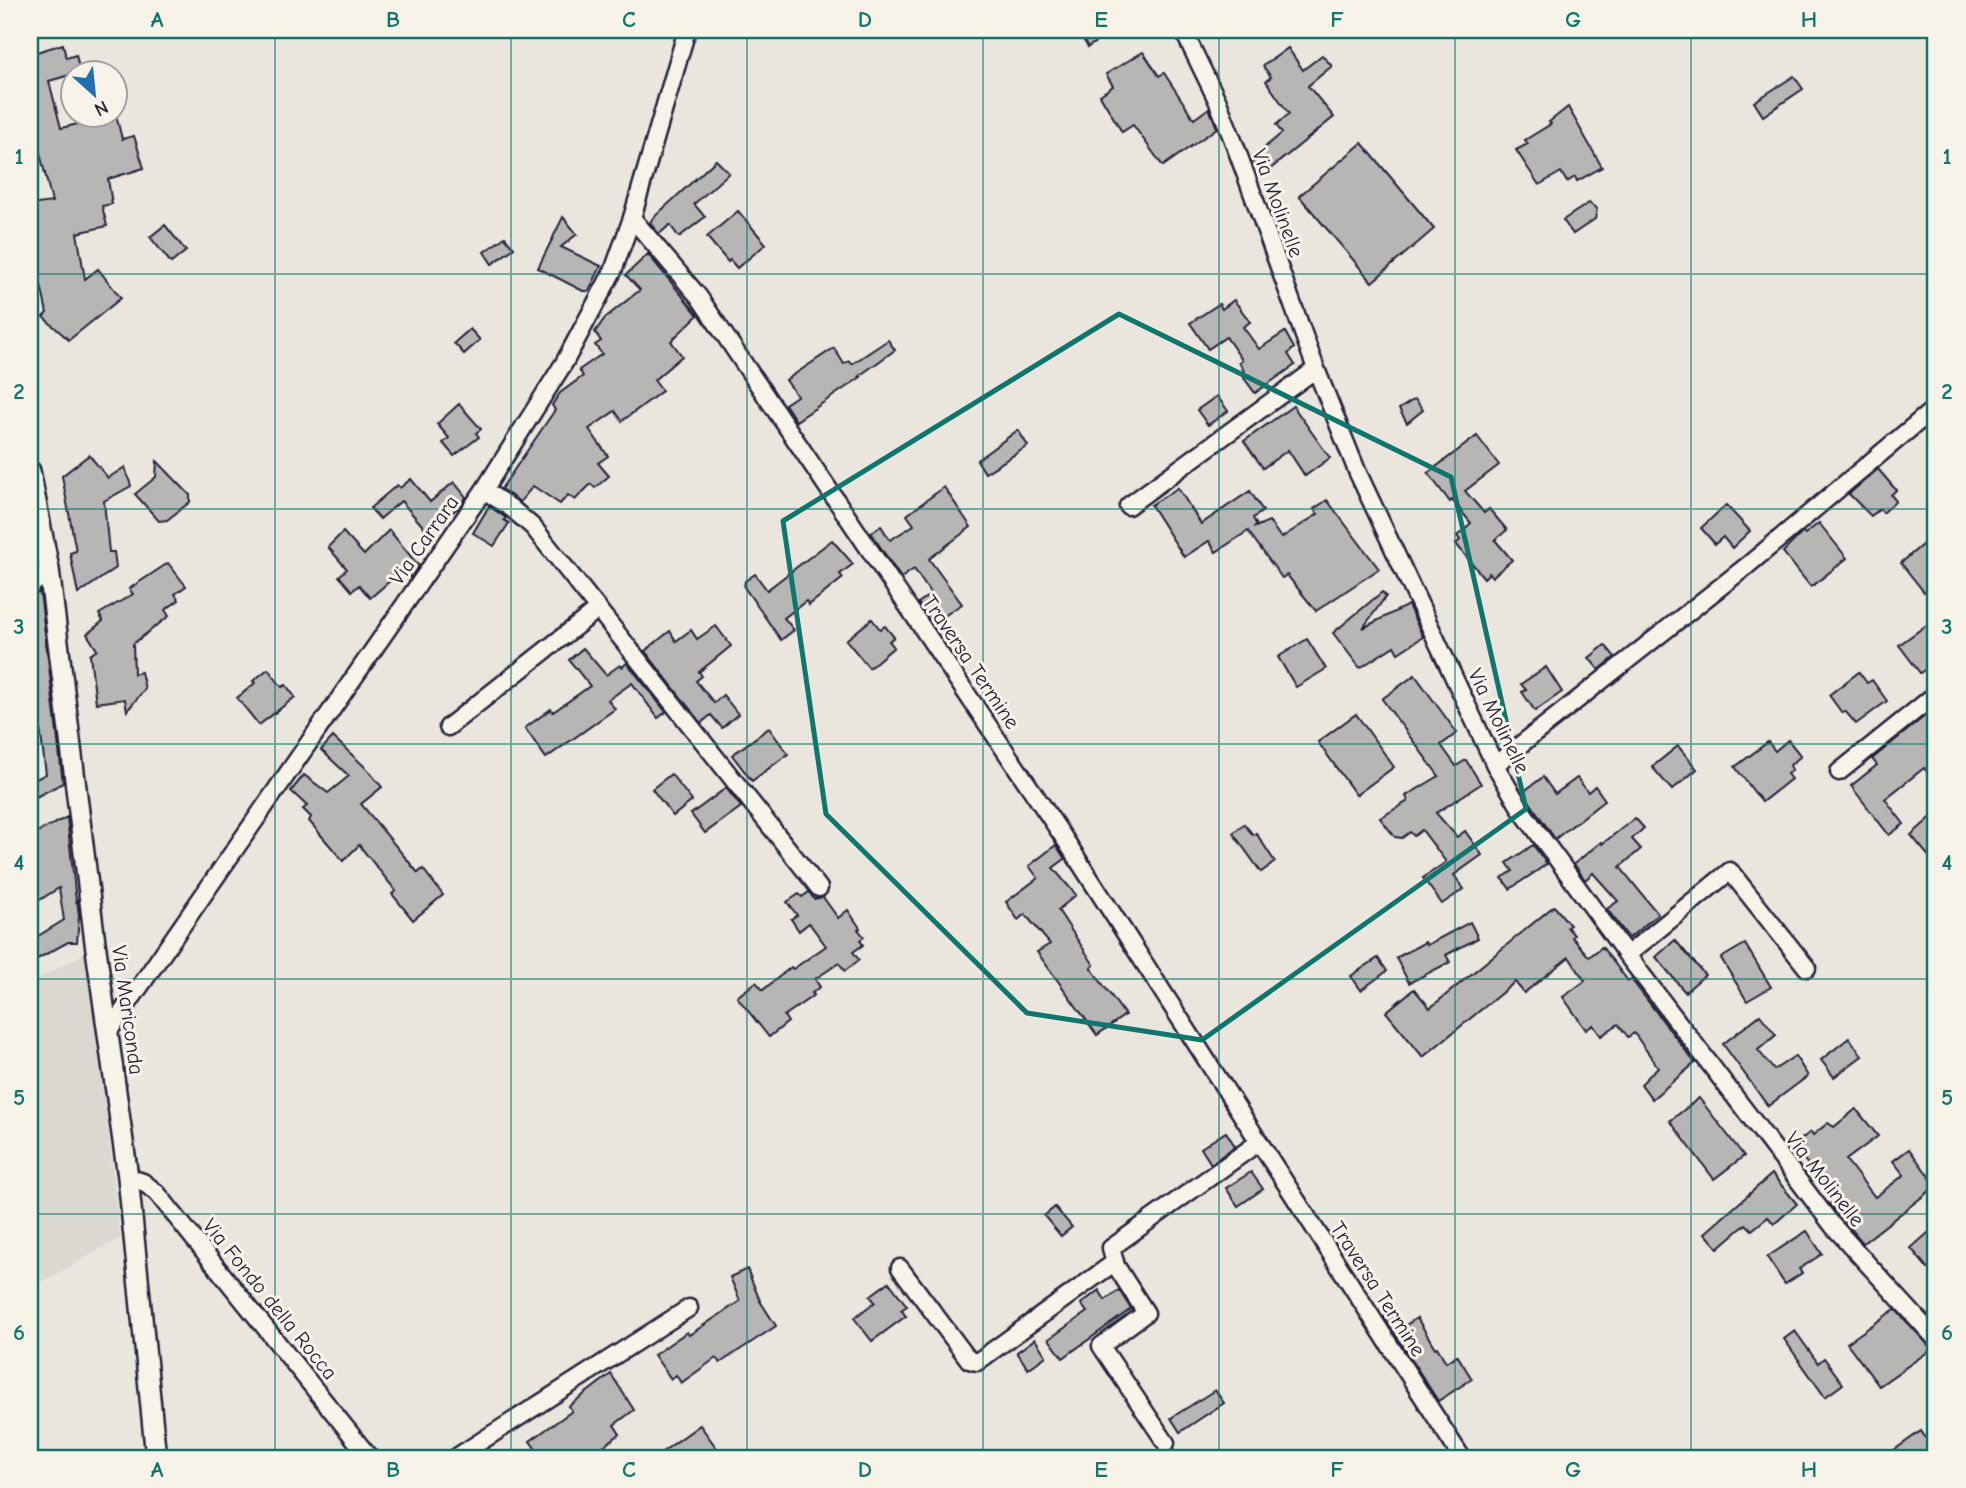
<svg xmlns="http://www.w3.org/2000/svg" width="1966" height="1488" font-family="'Comic Neue',sans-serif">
	<rect width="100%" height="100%" fill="#eae6de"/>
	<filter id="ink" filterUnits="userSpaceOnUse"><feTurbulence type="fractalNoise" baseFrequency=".0143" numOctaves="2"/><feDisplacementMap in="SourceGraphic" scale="14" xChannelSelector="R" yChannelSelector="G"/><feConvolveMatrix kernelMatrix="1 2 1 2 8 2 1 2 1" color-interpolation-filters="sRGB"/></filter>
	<g filter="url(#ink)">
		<!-- built -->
		<path fill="#dbd8d2" d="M89,951L120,1238L30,1289V983Z"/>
		<!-- building -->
		<g fill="#b8b6b5" stroke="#22223b" stroke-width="2">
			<path d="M1088,30H1114L1088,47L1080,35Z"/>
			<path d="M63,44L66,58L76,55L80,72L49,81L61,128L116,115L122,139L134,136L144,168L108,179L112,204L102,206L107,226L77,233L85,279L98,269L121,298L69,340L43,317L47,313L41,285L30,287V266L38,264L32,236H30V205L52,202L39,149L30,151V54Z"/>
			<path d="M1288,48L1303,70L1322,55L1332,66L1308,86L1334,117L1264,174L1251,159L1282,133L1276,125L1289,114L1266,81L1271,77L1263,66Z"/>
			<path d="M1143,52L1159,76L1164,73L1194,119L1209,108L1217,128L1163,166L1133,125L1122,132L1100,95L1113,86L1106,74Z"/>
			<path d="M1794,76L1803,89L1763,116L1754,102Z"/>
			<path d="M1568,107L1602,167L1577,181L1575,177L1567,182L1561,172L1539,185L1516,150L1528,144L1525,140L1551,124L1549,122Z"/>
			<path d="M1362,143L1434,229L1372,282L1299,196Z"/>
			<path d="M716,160L729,173L694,204L705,217L679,237L670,225L659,234L650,223L652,219Z"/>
			<path d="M1589,203L1597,209L1595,219L1573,234L1563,220Z"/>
			<path d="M738,211L766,244L737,268L730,260L728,262L707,237Z"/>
			<path d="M563,217L577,234L561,247L601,266L589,291H583L538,268Z"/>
			<path d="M165,225L186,251L171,263L150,237Z"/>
			<path d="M505,237L514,248L492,264L484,252Z"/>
			<path d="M648,254L698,315L671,341L682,356L654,380L662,391L622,421L615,411L589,429L608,456L598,463L609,476L595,488L591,484L575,500L568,495L560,504L533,486L520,502L501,489L555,410L552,405L560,393L583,376L579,370L602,354L595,345L601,341L595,332L605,318L640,290L626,275Z"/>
			<path d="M1234,300L1250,322L1243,327L1259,349L1285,332L1294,348L1288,354L1295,365L1255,393L1244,378L1245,373L1239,362L1242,360L1226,337L1208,349L1190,323L1219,304L1222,309Z"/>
			<path d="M470,329L480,340L464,354L454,343Z"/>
			<path d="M888,340L895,350L859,376L861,377L796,421L785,404L797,396L786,380L834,348L844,364L849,361L852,364Z"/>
			<path d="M1217,396L1228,411L1208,425L1197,410Z"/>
			<path d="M1415,399L1423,410L1407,423L1399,409Z"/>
			<path d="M459,404L481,429L476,433L479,437L454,456L443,443L449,438L437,424Z"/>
			<path d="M1293,406L1330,458L1305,476L1288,450L1263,468L1244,441Z"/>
			<path d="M1018,430L1028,446L985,473L977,460Z"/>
			<path d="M1477,436L1499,465L1465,491L1484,513L1489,509L1507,530L1495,540L1512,560L1492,577L1489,573L1484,578L1456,544L1460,540L1457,536L1471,523L1452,500L1450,502L1428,473Z"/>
			<path d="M89,455L108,478L125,467L131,486L104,501L109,552H114L116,568L78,594L70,553L76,551L62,476Z"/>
			<path d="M157,461L190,495V502L167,520L159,521L135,494L156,477Z"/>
			<path d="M1878,469L1896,490L1891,495L1896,501L1883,513L1880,509L1871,516L1849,494Z"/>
			<path d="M411,479L430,502L454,482L466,497L459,507L428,532L401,501L380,519L370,508L397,485L400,488Z"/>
			<path d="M944,487L971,527L929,559L962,604L932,624L918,603L931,594L914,569L901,578L871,533L881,526L890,540L914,525L907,515Z"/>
			<path d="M1178,488L1201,524L1250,491L1263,511L1253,518L1257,526L1253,528L1269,521L1281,538L1318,514L1314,509L1327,500L1379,569L1316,611L1287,575L1282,578L1248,531L1216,552L1209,541L1184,557L1151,505Z"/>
			<path d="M1726,505L1750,531L1732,548L1723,537L1715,544L1701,528Z"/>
			<path d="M489,506L506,518L504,520L509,523L494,546L473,533Z"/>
			<path d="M1819,523L1847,558L1811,587L1783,552L1803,532L1805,534Z"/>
			<path d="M389,530L419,566L410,578L404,569L370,598L359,585L352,591L339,576L347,569L328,547L343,532L364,555Z"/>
			<path d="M1936,533V583L1924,592L1901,563Z"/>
			<path d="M832,540L853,564L840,574L843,578L809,605L806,601L784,618L794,630L781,640L744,587L745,581L755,574L767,590Z"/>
			<path d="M168,563L186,586L175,594L179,600L165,610L169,616L133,644L134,674L141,672L145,689L127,711L125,699L96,703L90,655L97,650L87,634L103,621L99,614L133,594L129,589Z"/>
			<path d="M40,592L63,783L30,800V782L46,774L40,728L30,729V597Z"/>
			<path d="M1382,592L1386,596L1363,628L1408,605L1423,637L1398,653L1394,646L1360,668L1333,633Z"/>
			<path d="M872,619L880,629L885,626L894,637L889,641L894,647L869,668L846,640Z"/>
			<path d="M1928,624L1936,636V662L1920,673L1899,645Z"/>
			<path d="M716,626L731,646L699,672L702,676L696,681L714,703L723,695L738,714L722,728L711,715L701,723L645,651L670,631L676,641L691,630L697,639Z"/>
			<path d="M1307,639L1326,669L1296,687L1278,657Z"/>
			<path d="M1605,645L1615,657L1599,670L1589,658Z"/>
			<path d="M583,648L606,675L620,665L622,667L627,663L666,712L658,718L632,683L608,700L615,709L546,758L525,728L551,709L553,712L590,686L569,660Z"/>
			<path d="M1546,667L1562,692L1535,711L1522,692L1526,690L1521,684Z"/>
			<path d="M268,669L282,687L286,685L295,697L259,725L237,698L255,683L253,681Z"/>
			<path d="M1859,672L1867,683L1872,680L1887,701L1856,724L1845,711L1842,713L1829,695Z"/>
			<path d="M1415,675L1457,733L1441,745L1456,766L1466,760L1481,784L1436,813L1457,837L1465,831L1482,855L1454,875L1464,889L1442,904L1423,878L1446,862L1422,830L1414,836L1410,832L1402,838L1395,837L1380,818L1408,801L1406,796L1439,776L1382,699Z"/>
			<path d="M1936,707V784L1924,768L1885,799L1904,824L1889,835L1851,786L1877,765L1872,759Z"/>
			<path d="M1356,714L1394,767L1356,795L1318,742Z"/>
			<path d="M769,728L788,754L752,781L732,755Z"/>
			<path d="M333,737L366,768L382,787L361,804L418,873L423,869L443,895L413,920L392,894L396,891L359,845L343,861L309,821L311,817L303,809L307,806L291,791L304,775L328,793L349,776L321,750Z"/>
			<path d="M1788,740L1801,756L1790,765L1792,770L1787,774L1791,779L1762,802L1735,767L1768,742L1775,751Z"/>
			<path d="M1678,746L1697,769L1672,790L1652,767Z"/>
			<path d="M671,774L692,801L673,816L652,789Z"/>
			<path d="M1543,777L1555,794L1577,778L1588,792L1595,786L1605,800L1555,839L1523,792Z"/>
			<path d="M726,788L741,807L705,833L691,814Z"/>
			<path d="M1936,813V865L1911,835Z"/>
			<path d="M67,817L76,901L77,900L79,915L77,942H68L30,963V941L64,920L59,888L30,906V836Z"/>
			<path d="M1635,818L1644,828L1632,839L1641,849L1620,867L1658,914L1629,938L1607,909L1618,901L1593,873L1585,880L1574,864L1601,842L1602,844Z"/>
			<path d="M1244,824L1253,835L1256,833L1275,862L1261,872L1233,833Z"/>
			<path d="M1056,845L1065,859L1053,868L1076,895L1058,910L1094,965L1091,968L1125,1015L1097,1035L1037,952L1050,944L1025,914L1018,920L1006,902L1038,878L1029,866Z"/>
			<path d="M1533,845L1547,864L1510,889L1502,878L1513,871L1507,863Z"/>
			<path d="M809,892L814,899L823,897L838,918L848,910L860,928L858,929L864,937L860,940L863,945L853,952L859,960L845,971L839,963L815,979L820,987L812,993L814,995L784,1016L788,1022L769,1037L737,997L756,982L763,990L791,967L793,969L826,946L809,923L799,931L791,919L797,915L787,902L799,894L802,897Z"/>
			<path d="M1554,906L1570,925L1567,927L1574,935L1572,937L1589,957L1602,947L1628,981L1631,979L1695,1063L1652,1099L1641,1084L1658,1067L1634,1033L1628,1037L1618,1024L1601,1036L1593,1025L1586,1030L1563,997L1585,981L1569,957L1524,993L1515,982L1423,1057L1386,1012L1414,989L1430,1008Z"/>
			<path d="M1470,922L1478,938L1446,955L1450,962L1409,983L1396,958L1425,942L1427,945Z"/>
			<path d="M1675,940L1705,975L1685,992L1656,957Z"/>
			<path d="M1745,944L1771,987L1747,1001L1721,958Z"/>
			<path d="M1378,958L1387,971L1361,990L1351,976Z"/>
			<path d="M1760,1015L1776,1035L1758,1050L1774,1070L1795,1056L1808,1076L1768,1106L1723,1044Z"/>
			<path d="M1849,1038L1862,1056L1834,1077L1821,1060Z"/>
			<path d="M1699,1098L1744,1156L1714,1179L1670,1121Z"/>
			<path d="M1856,1109L1878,1136L1846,1160L1875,1197L1904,1175L1893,1161L1909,1149L1936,1186L1863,1243L1830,1204L1835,1200L1793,1145L1811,1132L1813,1135L1828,1123L1834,1127Z"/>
			<path d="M1226,1132L1235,1146L1211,1164L1201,1148Z"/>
			<path d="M1251,1172L1263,1189L1238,1206L1226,1188Z"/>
			<path d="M1772,1174L1797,1204L1774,1224L1768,1217L1752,1230L1746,1224L1718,1248L1705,1233Z"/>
			<path d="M1055,1207L1072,1227L1061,1236L1044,1216Z"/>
			<path d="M1936,1226V1262L1928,1269L1911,1248Z"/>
			<path d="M1807,1231L1822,1254L1799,1269L1802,1273L1785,1284L1767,1257Z"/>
			<path d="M747,1269L760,1301L776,1326L720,1363L716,1358L681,1383L676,1375L671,1379L654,1355L687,1332L689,1335L740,1301L730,1277Z"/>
			<path d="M889,1282L907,1306L901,1310L906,1316L872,1341L854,1318L875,1302L870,1296Z"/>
			<path d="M1099,1290L1105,1300L1119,1290L1131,1309L1063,1358L1049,1339L1087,1312L1081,1304Z"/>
			<path d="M1895,1309L1932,1349L1879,1386L1847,1343Z"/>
			<path d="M1392,1312L1401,1328L1417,1318L1435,1348L1437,1347L1446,1362L1457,1355L1472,1379L1438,1401L1384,1317Z"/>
			<path d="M1795,1331L1818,1363L1824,1358L1843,1384L1825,1397L1784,1339Z"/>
			<path d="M1035,1339L1046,1356L1028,1369L1017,1352Z"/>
			<path d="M611,1374L634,1410L614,1425L620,1434L591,1455L586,1448L573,1458H542L530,1441L572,1411L569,1406Z"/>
			<path d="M1215,1390L1224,1403L1180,1432L1171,1418Z"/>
			<path d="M700,1425L718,1450L707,1458H654Z"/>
			<path d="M1921,1431L1933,1449L1918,1458H1883Z"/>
		</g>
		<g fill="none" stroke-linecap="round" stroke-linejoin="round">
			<!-- minor casing -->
			<g stroke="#22223b" stroke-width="21">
				<g id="minor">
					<path d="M1183,30L1218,102L1236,148L1316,369L1357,471L1495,765L1522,811L1627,955L1833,1226L1936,1339"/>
					<path d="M632,218L699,297L1064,838L1462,1458"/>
					<path d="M484,490L511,508L533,527L819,888"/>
					<path d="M1128,506L1316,369"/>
					<path d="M30,587L49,569"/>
					<path d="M448,727L598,609"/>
					<path d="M1495,765L1748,565L1936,407"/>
					<path d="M1839,772L1936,694"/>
					<path d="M1627,955L1730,871L1807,968"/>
					<path d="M109,1031L484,490L564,363L613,271L632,218L687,30"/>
					<path d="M128,1177L143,1182L157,1193L370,1458"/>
					<path d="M900,1268L969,1360L977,1362L1115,1262"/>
					<path d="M1166,1443L1101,1346L1146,1313L1116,1266L1111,1248L1259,1142"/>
					<path d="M455,1458L689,1308"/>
				</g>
			</g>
			<!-- tertiary casing -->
			<g stroke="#22223b" stroke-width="24">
				<path id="tertiary" d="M30,471L49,569L95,942L128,1177L156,1458"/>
			</g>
			<!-- minor -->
			<use href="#minor" stroke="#f7f3e8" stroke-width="16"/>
			<!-- tertiary -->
			<use href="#tertiary" stroke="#f7f3e8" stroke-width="19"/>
		</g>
	</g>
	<!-- marked area -->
	<path fill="none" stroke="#0f766e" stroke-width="5" stroke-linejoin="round" d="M1119,314L1451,477L1526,809L1202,1040L1027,1013L826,814L783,521Z"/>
	<!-- grid -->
	<path fill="none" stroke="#0f766e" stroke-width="2" stroke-opacity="0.55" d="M275,30V1458M511,30V1458M747,30V1458M983,30V1458M1219,30V1458M1455,30V1458M1691,30V1458M30,274H1936M30,509H1936M30,744H1936M30,979H1936M30,1214H1936"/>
	<g text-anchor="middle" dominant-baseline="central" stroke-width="6" stroke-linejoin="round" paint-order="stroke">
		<!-- street labels -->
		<g font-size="21" fill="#22223b" stroke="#f7f3e8">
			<text transform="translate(1278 203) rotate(70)">Via Molinelle</text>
			<text transform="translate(424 540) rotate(-55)">Via Carrara</text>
			<text transform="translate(971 662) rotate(56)">Traversa Termine</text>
			<text transform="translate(1499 721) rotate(64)">Via Molinelle</text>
			<text transform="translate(128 1010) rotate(82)">Via Mariconda</text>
			<text transform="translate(1825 1179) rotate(52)">Via Molinelle</text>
			<text transform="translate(1378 1289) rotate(57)">Traversa Termine</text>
			<text transform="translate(270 1299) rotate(51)">Via Fondo della Rocca</text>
		</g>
	</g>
	<!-- margin -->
	<rect width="1966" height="1488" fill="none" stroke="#f7f3e8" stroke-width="77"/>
	<!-- north arrow -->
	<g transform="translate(94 94) rotate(153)"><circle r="33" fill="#f7f3e8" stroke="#a29fa3" stroke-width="2"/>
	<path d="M0-5L12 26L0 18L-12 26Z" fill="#1f6fb2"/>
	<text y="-10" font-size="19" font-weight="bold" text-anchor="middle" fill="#22223b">N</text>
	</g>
	<rect x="38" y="38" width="1889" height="1412" fill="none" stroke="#0f766e" stroke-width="2.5"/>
	<g font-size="23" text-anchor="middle" font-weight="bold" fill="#0f766e">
		<text x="157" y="27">A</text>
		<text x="393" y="27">B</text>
		<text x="629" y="27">C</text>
		<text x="865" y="27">D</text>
		<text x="1101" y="27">E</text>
		<text x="1337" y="27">F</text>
		<text x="1573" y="27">G</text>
		<text x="1809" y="27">H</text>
		<text x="19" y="164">1</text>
		<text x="1947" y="164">1</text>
		<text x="19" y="399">2</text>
		<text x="1947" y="399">2</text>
		<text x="19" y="634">3</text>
		<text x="1947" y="634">3</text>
		<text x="19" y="870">4</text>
		<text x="1947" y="870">4</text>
		<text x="19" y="1105">5</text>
		<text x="1947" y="1105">5</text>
		<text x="19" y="1340">6</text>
		<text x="1947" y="1340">6</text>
		<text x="157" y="1477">A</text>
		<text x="393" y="1477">B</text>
		<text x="629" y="1477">C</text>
		<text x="865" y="1477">D</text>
		<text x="1101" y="1477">E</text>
		<text x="1337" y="1477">F</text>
		<text x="1573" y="1477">G</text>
		<text x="1809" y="1477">H</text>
	</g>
</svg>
